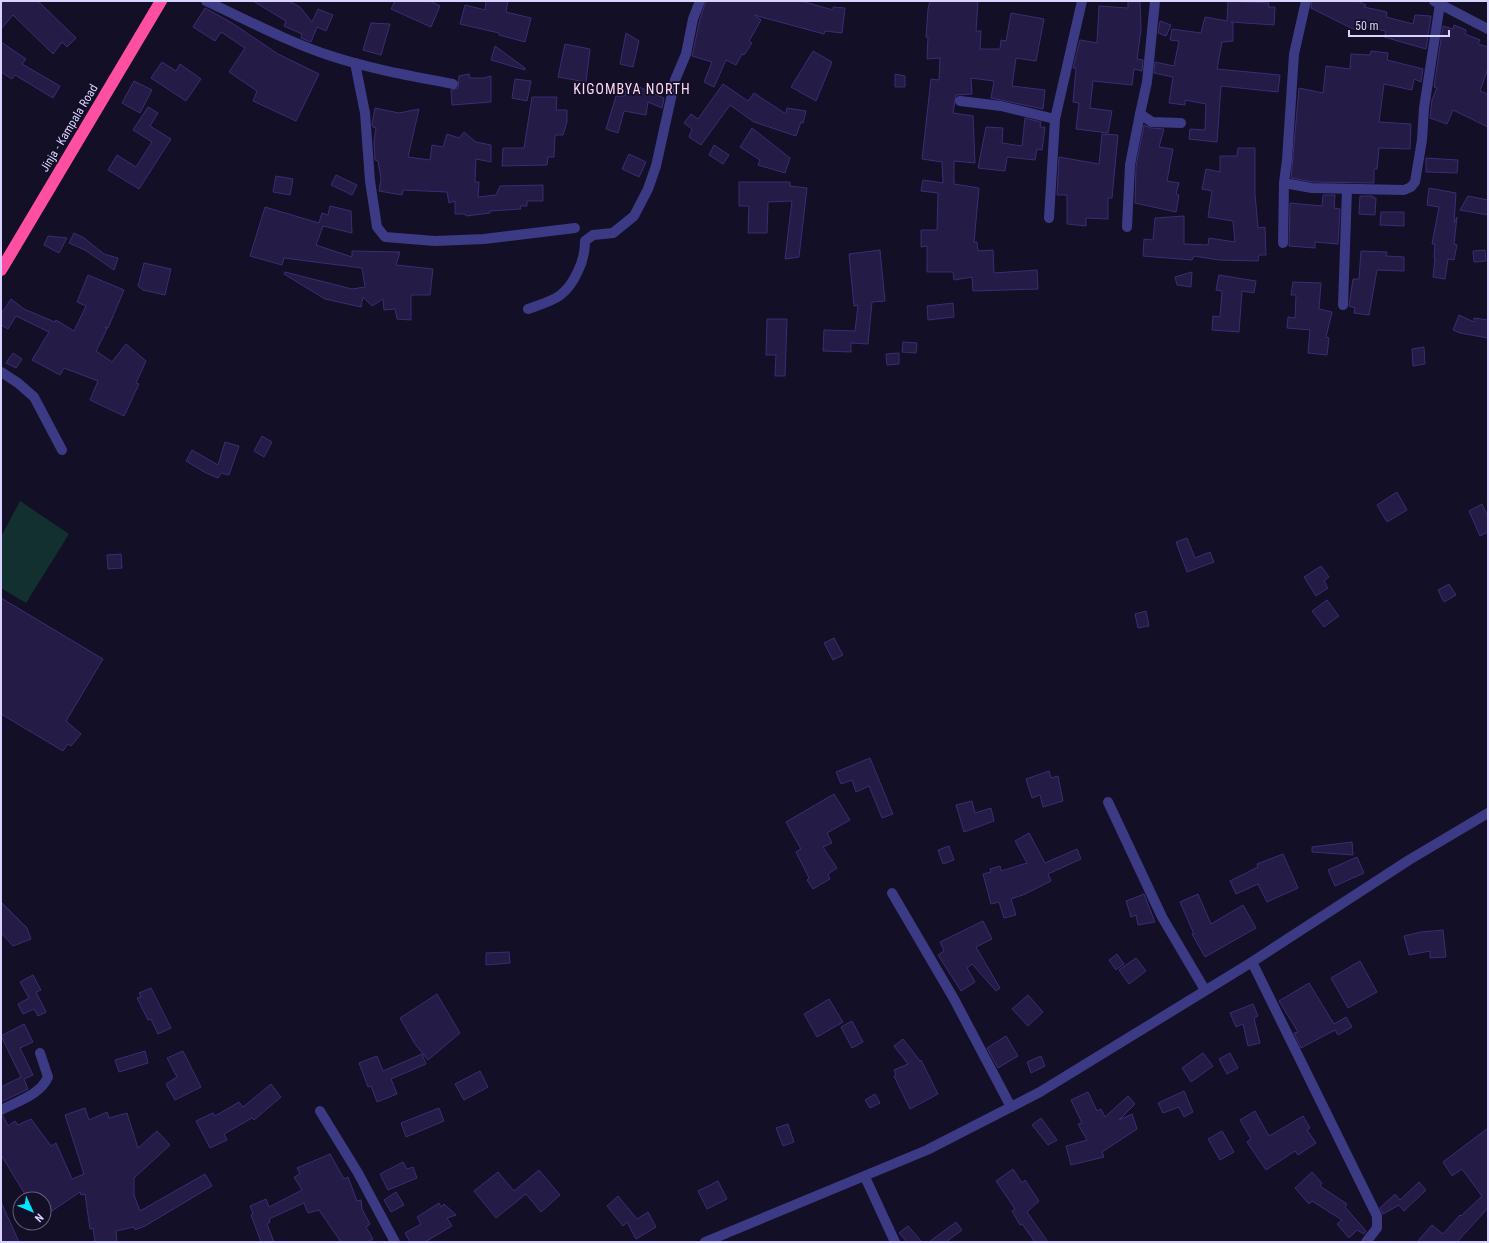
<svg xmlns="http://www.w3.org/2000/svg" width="1489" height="1243" font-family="'Roboto Condensed',sans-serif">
	<rect width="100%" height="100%" fill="#130f26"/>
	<!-- green -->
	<path fill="#12302f" d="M20,501L69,534L26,603L1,588V537Z"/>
	<!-- building -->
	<g fill="#241b47" stroke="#3b2d73">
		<path d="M1,1H38L76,38L67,47L62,42L53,54L13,15L1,29Z"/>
		<path d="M253,1H289L300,7L312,22L318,9L333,15L326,31L317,27L311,42L301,38L302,34L284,26L286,21Z"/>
		<path d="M395,1H430L440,6L431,27L391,9Z"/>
		<path d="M486,1H508L506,12L531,18L525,42L499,35V33L460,24L465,5L485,10Z"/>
		<path d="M706,1H801L833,10V7L845,8L842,33L825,31L824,34L754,15L761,20L749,41L752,43L744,55L742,54L736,65L726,60L714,87L704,82L712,62L692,56L700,19Z"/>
		<path d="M930,1H978L976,31H981L980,49H1000L1001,40L1006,41L1011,13L1044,19L1036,61L1016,58L1012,86L1045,90L1043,109L991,98L994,81L971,78L972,94L956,95L953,113L973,116L975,163L954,161V184L979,188L974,242H977L978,251L993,250L994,273L1037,270L1038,289L973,291L972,277L954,280L953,272H927V246L921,247V230H937L938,193L921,191L923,180L943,183L942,162L922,159L931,79L939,80L940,58L927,59L928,37H926L928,9Z"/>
		<path d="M1128,1H1140L1141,30L1137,59L1143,60L1142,71L1134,69L1132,85L1093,81L1090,108L1112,111L1108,133L1076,129L1079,103L1073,102L1076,68H1073L1080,40L1097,43L1099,6L1128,8Z"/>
		<path d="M1228,1L1269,3L1268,7H1275L1274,25L1231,22L1233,23V41L1222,42L1217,69L1280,75L1278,92L1221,86L1217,142L1189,139L1190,129L1205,130L1206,104L1185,100V105L1169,103L1173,77L1154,73L1155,62L1174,66L1179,41L1170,40L1172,29L1201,33L1205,17L1227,21Z"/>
		<path d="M1312,1H1358L1366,5L1364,7L1387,12L1386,17L1413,24L1415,15L1431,16L1426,49L1384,37L1386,31L1360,26V30L1353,29L1311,8Z"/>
		<path d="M205,8L232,23L278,54L319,74L296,121L253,101L257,91L229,72L245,48L221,32L215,41L193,27Z"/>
		<path d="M1160,21L1171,25L1166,36L1158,33Z"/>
		<path d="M371,23L390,24L381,55L363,50Z"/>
		<path d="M1454,25L1466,30L1465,34L1480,40L1478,44L1488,47V68L1480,91L1488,94V127L1453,110L1447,124L1430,118L1432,100L1437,88L1434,87L1443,26L1453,29Z"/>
		<path d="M626,33L639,41L633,67L620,64Z"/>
		<path d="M1,42L26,59L22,64L60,86L53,98L15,75L12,79L1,72Z"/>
		<path d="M565,44L590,49L586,82L558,77Z"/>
		<path d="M495,46L525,68V70L491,60Z"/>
		<path d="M813,51L832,62L816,101L791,87Z"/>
		<path d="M1371,51L1388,53L1387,60L1423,69L1421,82L1414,79L1412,90L1384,84L1379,122L1411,124L1410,149L1379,148L1377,169H1374V183L1313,182L1291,178L1299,88L1323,93L1326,66L1350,69L1351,54L1370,55Z"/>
		<path d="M162,62L176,71L180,64L201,79L186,101L151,78Z"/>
		<path d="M469,74L470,78H484L491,76V102L452,105L451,90L458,88L459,76Z"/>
		<path d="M895,74L905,76V87H895Z"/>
		<path d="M515,79L531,81L527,101L512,98Z"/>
		<path d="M134,81L152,90L140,113L122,103Z"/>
		<path d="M628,82L664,98L662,108L648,102L646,115L624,111L618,133L606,129L616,96H625L626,92L624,91Z"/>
		<path d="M723,84L748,101L754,93L786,114L787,108L806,111L803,123L801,122L796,136L754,122L730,105L701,145L689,137L692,129L684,123L691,114L698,119Z"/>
		<path d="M532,97H557L556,110H567V122L563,135H555L554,157H548L547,165L502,166L503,148H524Z"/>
		<path d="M148,107L158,113L150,126L171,139L139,189L108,170L117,155L136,167L152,142L133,130Z"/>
		<path d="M375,108L399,113L419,109L408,157L430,160L432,145L443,147L447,134L459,138L464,132L476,142L491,145V162L476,159L475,182H479L478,197L496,195L500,186L543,185V201H527V206H520L521,209L490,211V213L466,216L465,214H455V201L449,203L447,192L403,190L402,195L379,191L381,179L378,161L375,160L374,141L376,128L373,127L372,124Z"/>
		<path d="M1025,118L1041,122L1040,127H1045L1042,150L1037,149L1035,160L1007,157L1005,171L978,168L986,127L1003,128L1002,143L1022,146Z"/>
		<path d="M1144,125L1151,128L1164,129L1159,147L1173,149L1167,181L1179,183L1176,194L1179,195L1176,212L1135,203L1136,166Z"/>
		<path d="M752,128L790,158L785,173L758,165L760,160L740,147Z"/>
		<path d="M1102,134L1118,135L1112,198H1108V219L1086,218V226L1067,224V195H1057L1059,157L1099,164Z"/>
		<path d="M714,145L729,155L723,164L709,155Z"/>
		<path d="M1238,148H1255V194L1258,228L1265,227L1266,255H1259L1258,261L1219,260L1194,256L1192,260L1143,256L1144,239L1153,240L1155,218L1184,216V244L1208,245L1209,238L1235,242L1233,221L1208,217L1212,191L1202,189L1206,169L1220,172V156H1237Z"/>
		<path d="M629,154L646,162L639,177L622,169Z"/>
		<path d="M1426,158L1458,160L1457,173L1426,172Z"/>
		<path d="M336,175L357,185L352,195L331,185Z"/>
		<path d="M276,176L293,179L290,195L273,192Z"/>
		<path d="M739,182H790V186L807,188L799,257L785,259L792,201L768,202L767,233H748L749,206H739Z"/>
		<path d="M1429,188L1456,193L1454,223L1457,217L1454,244L1457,245L1454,260L1448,259L1445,279L1433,277L1435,258H1434L1435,244H1432L1439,207L1427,205Z"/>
		<path d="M1323,195H1335L1334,208L1340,209L1338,244L1315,242V248L1289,246L1290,203L1322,206Z"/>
		<path d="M1360,196H1373V198H1376L1375,215L1359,214Z"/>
		<path d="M1468,196L1488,200V215L1460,210Z"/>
		<path d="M330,206L351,211L352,233L323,226L316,245L352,257V251L400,252L396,265L433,269L430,295H411V320L397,319L395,309L384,310L383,299L372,306L363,297L361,307L325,299L284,274L285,272L352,289L365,287L362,268L284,258L282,265L250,256L265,207L319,223L322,213L328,215Z"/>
		<path d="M1381,212H1404V226L1380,225Z"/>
		<path d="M74,233L84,238L104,254L118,258L114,270L85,250L69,243Z"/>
		<path d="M48,236L67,238L59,253L44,245Z"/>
		<path d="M880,250L885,301L872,302L868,344L851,343V352L823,351L824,330L855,331L858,305L854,306L849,254Z"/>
		<path d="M1485,250L1486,261L1474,262L1473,251Z"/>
		<path d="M1361,251L1387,252L1386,256L1404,257V271L1377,270L1369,315L1354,313L1355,308L1349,306L1353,279H1359Z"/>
		<path d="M144,263L171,269L165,295L143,290L138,286Z"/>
		<path d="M1192,272L1191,287L1177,285L1175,277Z"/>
		<path d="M88,275L124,290L108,328L105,327L107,329L96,351L112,362L126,344L146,361L136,383L139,384L124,416L90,400L98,381L64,368L60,375L32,360L49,332L16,316L8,329L1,325V314L11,299L24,309L55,322L56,320L74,331L86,306L77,302Z"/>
		<path d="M1219,275L1256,281L1254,293L1242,291L1239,332L1212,330L1213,316L1220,317L1222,291L1216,290Z"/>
		<path d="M1293,282L1321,283L1319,309L1332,312L1326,337L1329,338L1327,355L1308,353L1310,330L1287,328L1288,317L1295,318L1296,295H1291Z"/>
		<path d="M953,303L954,317L928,320L927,306Z"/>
		<path d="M1459,315L1474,322V318L1488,320V338L1460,333L1453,330Z"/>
		<path d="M767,319H787L785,376H775L776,355H766Z"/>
		<path d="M903,342L917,343L916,353L902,352Z"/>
		<path d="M1424,347L1425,364L1413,366L1412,349Z"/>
		<path d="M13,353L22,359L16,368L6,363Z"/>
		<path d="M899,353V364L887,365L886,354Z"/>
		<path d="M262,436L272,442L264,457L254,451Z"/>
		<path d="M225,442L239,446L229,475L221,473L218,478L206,473L186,461L192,450L218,465Z"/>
		<path d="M1397,492L1407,510L1387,522L1377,505Z"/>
		<path d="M1482,504L1488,517V532L1480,536L1469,511Z"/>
		<path d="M1187,538L1195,558L1210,552L1214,562L1187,572L1176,542Z"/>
		<path d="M121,554L122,568L108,569L107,555Z"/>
		<path d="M1321,566L1329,577L1324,581L1328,588L1316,596L1304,577Z"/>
		<path d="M1449,584L1456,595L1444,602L1438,590Z"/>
		<path d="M1,598L103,659L66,721L81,734L71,746L68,744L63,751L1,714Z"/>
		<path d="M1327,600L1339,616L1324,627L1312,611Z"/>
		<path d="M1146,611L1149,626L1138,628L1135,614Z"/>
		<path d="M834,638L843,655L833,660L824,643Z"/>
		<path d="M870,758L893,814L882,818L869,786L856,792L852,780L841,784L836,772Z"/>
		<path d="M1049,771L1051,778L1058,776L1063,801L1043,807L1040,795L1032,798L1026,779Z"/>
		<path d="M834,794L850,820L827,833L832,843L823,847L837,868L828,874L830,879L813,889L807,880L809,878L796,852L801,849L786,822Z"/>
		<path d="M972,801L975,813L991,808L994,821L964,832L956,805Z"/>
		<path d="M1029,833L1045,863L1077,849L1081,859L1048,874L1051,881L1023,895L1011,899L1016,915L1004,918L999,902L991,904L983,874L991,872L990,869L1000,866L1001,871L1027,863L1015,841Z"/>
		<path d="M1352,842L1353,855L1312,852V847Z"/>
		<path d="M949,846L954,860L943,864L938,850Z"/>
		<path d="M1283,854L1298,888L1267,902L1258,884L1236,894L1230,881L1258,867L1257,864Z"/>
		<path d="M1357,857L1364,873L1335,886L1328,870Z"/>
		<path d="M1144,894L1155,922L1138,925L1136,915L1131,917L1126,901Z"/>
		<path d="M1198,894L1211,924L1243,905L1256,928L1205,957L1192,934H1194L1180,902Z"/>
		<path d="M1,902L27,928L31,939L13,946L1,933Z"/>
		<path d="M983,921L992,939L976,947L1000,988L996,991L972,964L967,968L975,982L961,991L938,955L944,951L940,942Z"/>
		<path d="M1443,930L1446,957L1430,958V951L1409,955L1404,936L1421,932Z"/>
		<path d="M509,952L510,963L486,965V953Z"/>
		<path d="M1117,954L1124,964L1116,970L1109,960Z"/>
		<path d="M1136,958L1146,971L1129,984L1119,970Z"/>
		<path d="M1360,961L1377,992L1348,1008L1331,978Z"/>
		<path d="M33,975L41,990L36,992L46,1012L38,1016L34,1009L23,1014L18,1004L29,998L20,982Z"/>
		<path d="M1309,983L1334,1024L1346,1017L1352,1027L1338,1035L1335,1030L1301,1048L1294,1033L1298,1032L1279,1001Z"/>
		<path d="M151,988L171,1028L158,1034L151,1019L148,1020L137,998L141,997L139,993Z"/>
		<path d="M437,994L460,1033L428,1060L415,1044L400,1018Z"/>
		<path d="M1028,995L1043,1012L1028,1026L1012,1009Z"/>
		<path d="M829,999L843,1022L817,1037L804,1014Z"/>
		<path d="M1253,1004L1258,1016L1254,1018L1260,1043L1248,1046L1243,1024L1236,1027L1230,1013Z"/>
		<path d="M852,1021L863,1042L852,1048L841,1027Z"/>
		<path d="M24,1024L33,1042L20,1048L33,1075L24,1079L28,1089L1,1102V1087L21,1077L1,1036Z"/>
		<path d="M1006,1036L1018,1056L998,1068L987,1048Z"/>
		<path d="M903,1039L920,1061L921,1060L938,1094L910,1109L894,1076L896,1075L894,1070L908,1064L894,1046Z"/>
		<path d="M145,1051L148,1063L119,1072L115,1060Z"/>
		<path d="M183,1051L201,1087L175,1100L166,1084L177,1077L167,1058Z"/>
		<path d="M1203,1053L1213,1066L1191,1082L1182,1068Z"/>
		<path d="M1230,1053L1238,1068L1227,1074L1219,1059Z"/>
		<path d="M422,1054L426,1064L391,1079L397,1094L377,1102L371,1086L368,1087L359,1063L377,1056L383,1071Z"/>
		<path d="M1041,1056L1045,1066L1031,1073L1027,1062Z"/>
		<path d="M480,1071L488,1087L464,1100L455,1084Z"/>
		<path d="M271,1084L281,1097L254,1120L252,1118L224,1134L227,1140L210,1148L196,1121L213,1113L215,1116L239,1102L243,1107Z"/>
		<path d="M1184,1091L1193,1112L1184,1117L1179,1107L1163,1113L1158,1103Z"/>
		<path d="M1088,1092L1097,1111L1101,1109L1105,1117L1128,1096L1135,1104L1119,1120L1132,1114L1137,1129L1102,1152L1104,1157L1071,1165L1066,1146L1087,1140L1078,1124L1082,1123L1071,1100Z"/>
		<path d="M875,1094L880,1103L870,1108L865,1100Z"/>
		<path d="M85,1108L89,1120L107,1112L109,1118L127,1113L138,1148L157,1131L170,1145L134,1178V1195L140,1211L205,1174L212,1186L145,1226L135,1230L134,1227L116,1231L117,1242H95L93,1228L90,1229L85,1194L81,1195L80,1192L49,1213L44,1205V1199H28L1,1155V1116H3L8,1126L15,1121L18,1125L31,1119L51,1146L56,1143L72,1179L84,1174L65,1115Z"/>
		<path d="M439,1108L444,1121L406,1137L401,1123Z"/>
		<path d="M1255,1111L1269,1136L1303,1116L1310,1128L1307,1130L1316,1143L1298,1155L1295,1151L1266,1170L1247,1142L1251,1139L1240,1120Z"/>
		<path d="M1041,1118L1057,1140L1048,1145L1032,1125Z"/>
		<path d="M788,1124L794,1142L783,1146L776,1128Z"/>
		<path d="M1488,1128V1208L1457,1242H1417L1432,1225L1443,1234L1460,1215L1461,1216L1482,1196L1462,1169L1452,1176L1443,1162Z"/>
		<path d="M1222,1131L1234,1152L1220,1160L1208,1139Z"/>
		<path d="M330,1154L344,1179L348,1177L357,1201L361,1200L362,1209L370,1224L366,1227L373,1239L367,1242H341L319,1210L308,1213L304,1203L269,1219L270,1222L267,1224L274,1242H261L251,1215L253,1214L250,1206L266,1199L269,1207L302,1190L294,1177L300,1174L297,1168Z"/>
		<path d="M403,1162L407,1169L413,1167L417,1178L388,1190L380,1174Z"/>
		<path d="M1013,1169L1022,1183L1025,1180L1039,1201L1027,1212L1048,1242H1035L1022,1224L1020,1225L1012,1211L1015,1209L996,1181Z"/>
		<path d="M539,1170L560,1195L541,1212L526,1194L496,1218L474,1191L498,1172L514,1191Z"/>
		<path d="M1312,1172L1322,1183L1320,1186L1347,1204L1345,1207L1366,1231L1364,1234L1357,1230L1349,1238L1337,1224L1342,1220L1312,1201L1309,1204L1295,1188Z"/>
		<path d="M718,1181L727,1199L707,1209L698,1191Z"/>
		<path d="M1419,1182L1426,1190L1404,1211L1399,1205L1383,1214L1380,1208L1395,1194L1400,1200Z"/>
		<path d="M396,1192L404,1205L391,1212L384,1200Z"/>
		<path d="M618,1196L637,1219L648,1212L656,1227L636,1239L627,1222L623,1226L607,1206Z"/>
		<path d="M1,1202L19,1242H1Z"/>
		<path d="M439,1203L441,1207L444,1204L456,1215L447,1218L452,1226L425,1242H410L405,1233L421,1224L417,1217Z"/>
		<path d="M956,1222L962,1230L946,1242H929Z"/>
		<path d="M908,1226L922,1242H907L899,1233Z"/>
	</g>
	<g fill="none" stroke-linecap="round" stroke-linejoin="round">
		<!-- minor -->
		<g stroke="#3d3a85" stroke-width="10">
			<path d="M206,1C247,20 288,42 331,56C371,69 412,76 453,84"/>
			<path d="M1155,1L1147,82L1140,114L1152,122L1181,123"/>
			<path d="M1306,1L1294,54L1287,160L1284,183L1312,188L1404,190L1411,187L1415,182L1422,140L1424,108L1440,4"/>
			<path d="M1434,1L1488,29"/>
			<path d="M355,63L365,113L370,181L377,227L385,237L435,241L484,239L575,228"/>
			<path d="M960,101L1001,106L1055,119"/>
			<path d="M1049,218L1055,119L1082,1"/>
			<path d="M1127,227L1130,165L1140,114"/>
			<path d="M1283,243L1284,183"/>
			<path d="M1343,305L1347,189"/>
			<path d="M528,309C553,300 566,298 578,271C583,261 585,253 585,241L593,235L613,233L634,216L648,189L656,166L675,80L686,54L693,19L700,1"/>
			<path d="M1,372L18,383L34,397L62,450"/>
			<path d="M1108,802L1162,917L1205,990"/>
			<path d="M892,893L954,999L1011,1107"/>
			<path d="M1252,962L1377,1216V1228L1366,1242"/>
			<path d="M1,1110C18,1101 40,1095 48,1077L40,1053"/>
			<path d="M320,1111L358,1173L395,1242"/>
			<path d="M865,1177L895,1242"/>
			<path d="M705,1242L927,1150L1040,1092L1252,962L1409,860L1488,813"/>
		</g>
		<!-- highway -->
		<path stroke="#ff4fa3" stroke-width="12" d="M1,270L161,1"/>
	</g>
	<g text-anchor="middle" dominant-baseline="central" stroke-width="3.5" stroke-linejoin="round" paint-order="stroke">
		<!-- street labels -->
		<g font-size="12" fill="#d9d4ff" stroke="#130f26">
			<text transform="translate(69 128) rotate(-59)">Jinja - Kampala Road</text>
		</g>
		<!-- quarter labels -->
		<g font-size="14" letter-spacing="1" fill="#ffd6f0" stroke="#130f26">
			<text x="632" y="89">KIGOMBYA NORTH</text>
		</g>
	</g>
	<!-- border -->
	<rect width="1489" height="1243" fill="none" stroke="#d9d4ff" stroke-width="4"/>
	<!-- north arrow -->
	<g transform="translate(32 1211) rotate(134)"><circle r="19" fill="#130f26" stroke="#625e7d"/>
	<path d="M0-3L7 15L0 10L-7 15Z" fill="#00e5ff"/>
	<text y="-6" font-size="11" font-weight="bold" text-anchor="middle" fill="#d9d4ff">N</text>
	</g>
	<!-- scale -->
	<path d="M1349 30v6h100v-6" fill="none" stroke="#d9d4ff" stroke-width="2"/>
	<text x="1355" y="30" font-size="12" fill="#d9d4ff" stroke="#130f26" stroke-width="3" paint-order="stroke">50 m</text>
</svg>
